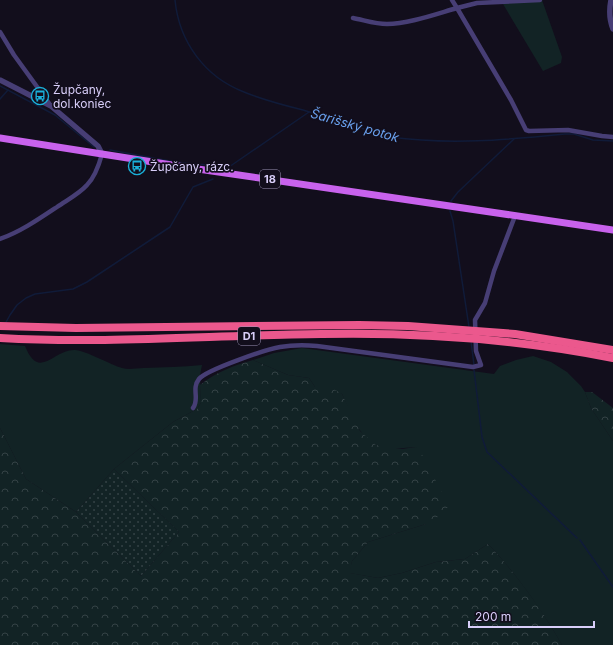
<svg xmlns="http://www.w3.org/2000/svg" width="613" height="645" font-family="Inter,sans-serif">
	<defs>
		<pattern id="forest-crowns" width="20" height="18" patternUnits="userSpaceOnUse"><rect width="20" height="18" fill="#122325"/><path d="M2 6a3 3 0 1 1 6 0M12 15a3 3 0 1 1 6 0" fill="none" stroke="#344245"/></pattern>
		<pattern id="park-dots" width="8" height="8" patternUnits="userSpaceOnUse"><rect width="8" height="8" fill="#122325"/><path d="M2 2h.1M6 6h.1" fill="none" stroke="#344245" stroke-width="1.8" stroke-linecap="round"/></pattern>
	</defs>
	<rect width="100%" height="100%" fill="#120e1c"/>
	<!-- grass -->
	<g fill="#122325">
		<path d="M542,0L562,57L561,63L543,71L503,4L506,2Z"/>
		<path d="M0,344L25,346C39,381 53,350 74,350C83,349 111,365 122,368C129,370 137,368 144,368C163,367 183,367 202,365L200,375L201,403L197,409L173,422L114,469L76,512L26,479L0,428Z"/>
		<path d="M302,348L494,374L500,366L516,360L533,356L551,362L567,372L581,386L585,392L591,408L613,441V645H562C543,612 515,572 488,544L465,559L436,562L402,573L378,578L349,573L352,561L368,542L426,524L416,447C406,448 385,450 376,445C358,436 350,411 342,394L315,387L309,378L288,375L253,360L274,353Z"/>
	</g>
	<!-- forest -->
	<g fill="url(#forest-crowns)">
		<path d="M253,360L288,375L309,378L315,387L327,385L342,394L360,431L376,445L402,449L416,447L423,456L449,506L441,515L426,524L368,542L352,561L350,573L378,578L402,573L436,562L465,559L488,544C515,572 543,611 562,645H0V428L26,479L76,512L141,576L179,532L114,469L173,422L197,409L201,403L200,385C216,372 233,366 253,360Z"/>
		<path d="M585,392H592L613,408V441L591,408Z"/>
	</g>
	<!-- park -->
	<path fill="url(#park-dots)" d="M114,469L179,532L141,576L76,512Z"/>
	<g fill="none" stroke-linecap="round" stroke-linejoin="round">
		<!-- stream -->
		<g stroke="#101b39" stroke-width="1.5">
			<path d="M175,0C179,42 205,77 244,92C263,100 283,105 303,110C332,119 361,128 390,137C449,145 506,140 565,134H574L593,140L613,141"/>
			<path d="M0,86L55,115L94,147"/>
			<path d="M0,99L8,90"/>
			<path d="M110,150L175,162L229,167L309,112"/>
			<path d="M451,201L458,192L514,139"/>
			<path d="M450,211L453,221L469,327"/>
			<path d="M5,324L10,315L17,305L26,298L35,294L73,289L87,282L170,227L193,187L213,179"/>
			<path d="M471,341L474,365"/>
			<path d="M474,370L482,437L487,452L577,538"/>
			<path d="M580,540L613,587"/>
		</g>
		<!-- minor -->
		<g stroke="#473e75" stroke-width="4.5">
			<path d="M540,0L477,3L457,8L511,100L526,130L529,131L568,130L602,136L613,137"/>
			<path d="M353,18C364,20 375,24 387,24C408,24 436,14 457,8L452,0"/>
			<path d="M0,32L14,55L51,106"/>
			<path d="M0,239C20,232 39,219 57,207C67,200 79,194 87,185C95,177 99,165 102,154"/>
			<path d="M193,408C200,399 191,389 199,379C206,370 267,349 280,347C292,345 305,345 317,346L473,367L481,365L476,351L475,320L485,303L494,271L515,216"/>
		</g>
		<!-- tertiary -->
		<g stroke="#473e75" stroke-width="5.5">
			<path d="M611,0C609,10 609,19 613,29"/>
			<path d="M0,80L51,106L98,146L102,154"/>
		</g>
		<!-- primary -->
		<path stroke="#c862ec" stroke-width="7" d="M0,138L191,168L613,230"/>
		<!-- motorway -->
		<g stroke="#eb588d" stroke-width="8">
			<path d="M0,326L76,328L359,325L408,326L515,334L613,350"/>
			<path d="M0,338C107,344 214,335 321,334C419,332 517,339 613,358"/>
		</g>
	</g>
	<!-- icons -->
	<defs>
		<g id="bus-ring" transform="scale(0.9)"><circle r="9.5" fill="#120e1c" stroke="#1ab0d9" stroke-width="1.5"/><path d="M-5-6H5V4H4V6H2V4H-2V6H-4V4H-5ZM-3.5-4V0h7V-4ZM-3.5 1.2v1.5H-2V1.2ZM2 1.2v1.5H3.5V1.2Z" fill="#1ab0d9"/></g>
	</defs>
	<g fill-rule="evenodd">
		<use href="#bus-ring" x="40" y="96"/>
		<use href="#bus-ring" x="137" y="166"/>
	</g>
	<g text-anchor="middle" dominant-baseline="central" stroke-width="3.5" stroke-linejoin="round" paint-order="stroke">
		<!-- shield labels -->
		<g fill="#120e1c" stroke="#9d94b7" stroke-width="1">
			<rect x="260" y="170" width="20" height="18" rx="3"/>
			<rect x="238" y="327" width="22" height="18" rx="3"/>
		</g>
		<g font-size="11" font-weight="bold" fill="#d8cef9">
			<text x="270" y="179">18</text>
			<text x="249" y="336">D1</text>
		</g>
		<!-- poi labels -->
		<g font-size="12" fill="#d8cef9" stroke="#120e1c" text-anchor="start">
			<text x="53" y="89">Župčany,<tspan x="53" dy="14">dol.koniec</tspan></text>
			<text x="150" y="166">Župčany, rázc.</text>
		</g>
		<!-- water labels -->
		<g font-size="13" font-style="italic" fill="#69a0ed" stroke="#120e1c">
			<text transform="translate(355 125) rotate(16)">Šarišský potok</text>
		</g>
	</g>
	<!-- scale -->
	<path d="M469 621v6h125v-6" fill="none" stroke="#d8cef9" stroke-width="2"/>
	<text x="475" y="621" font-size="12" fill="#d8cef9" stroke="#120e1c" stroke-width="3" paint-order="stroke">200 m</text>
</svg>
